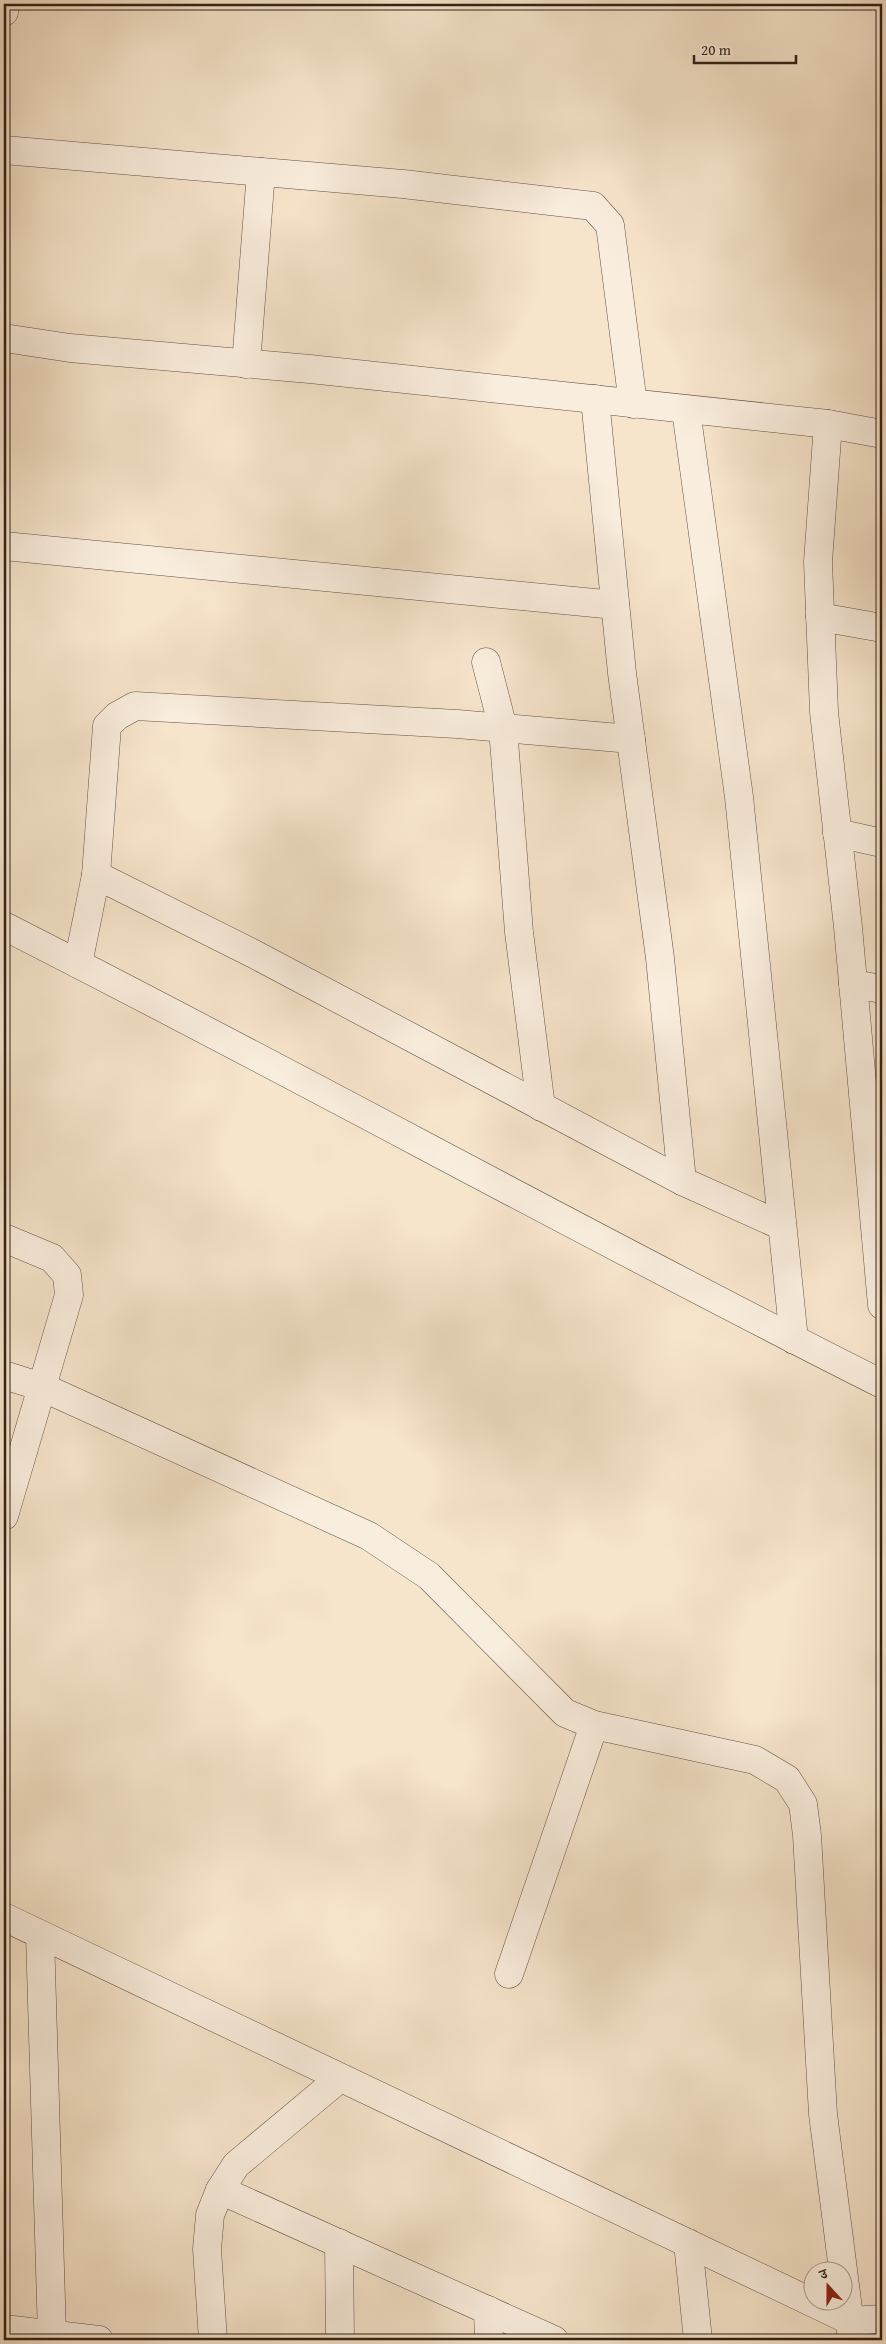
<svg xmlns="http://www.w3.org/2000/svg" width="886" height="2344" font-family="'Gentium Book Plus','Noto Serif Devanagari',serif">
	<rect width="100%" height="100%" fill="#f6e4cb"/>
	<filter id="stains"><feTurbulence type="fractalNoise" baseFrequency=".004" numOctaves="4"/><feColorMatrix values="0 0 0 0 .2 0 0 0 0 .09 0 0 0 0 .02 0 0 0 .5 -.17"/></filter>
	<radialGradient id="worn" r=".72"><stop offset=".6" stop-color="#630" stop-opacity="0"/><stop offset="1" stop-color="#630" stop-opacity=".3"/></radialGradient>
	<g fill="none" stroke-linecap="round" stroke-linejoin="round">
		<!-- minor casing -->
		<g stroke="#625244" stroke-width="29">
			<g id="minor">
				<path d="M4,12L5,4"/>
				<path d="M4,150L403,184L593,206L610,225L633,404"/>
				<path d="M246,364L261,172"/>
				<path d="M595,399L622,673L660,958L682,1181"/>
				<path d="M686,410L739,797L794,1340"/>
				<path d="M4,546L615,605"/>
				<path d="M820,617L882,628"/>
				<path d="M486,662L503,728L519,932L541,1107"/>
				<path d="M837,833L882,843"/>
				<path d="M96,875L254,954L682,1181L782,1226"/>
				<path d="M78,964L96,875L107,726L117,716L135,706L457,724L631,739"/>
				<path d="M853,984L882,989"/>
				<path d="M4,1238L52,1258L67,1275L69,1295L4,1516"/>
				<path d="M4,1375L42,1387L369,1536L429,1576L565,1713L594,1725L755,1760L787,1779L803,1804L807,1835L823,2114L852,2340"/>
				<path d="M4,1917L851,2321L882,2319"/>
				<path d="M40,1935L52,2335"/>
				<path d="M509,1974L594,1725"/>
				<path d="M220,2190L554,2340"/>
				<path d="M339,2243L340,2340"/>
				<path d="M688,2243L698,2340"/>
				<path d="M488,2310L489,2340"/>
				<path d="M4,2329L99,2340"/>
				<path d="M213,2340L207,2249L210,2215L220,2190L236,2165L340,2078"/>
			</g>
		</g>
		<!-- tertiary casing -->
		<g stroke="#625244" stroke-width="29">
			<g id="tertiary">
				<path d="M4,338L70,348L310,369L828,424L882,434"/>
				<path d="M828,424L818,562L824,712L848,927L882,1305"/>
				<path d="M4,926C298,1075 587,1236 882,1384"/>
			</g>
		</g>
		<!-- minor -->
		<use href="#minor" stroke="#f9eddd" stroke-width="28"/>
		<!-- tertiary -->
		<use href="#tertiary" stroke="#f9eddd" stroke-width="28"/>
	</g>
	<!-- margin -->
	<rect width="886" height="2344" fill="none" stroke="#f6e4cb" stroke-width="20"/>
	<rect x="5" y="5" width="876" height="2334" fill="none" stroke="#312217" stroke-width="2.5"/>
	<rect x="10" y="10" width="866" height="2324" fill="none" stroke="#312217"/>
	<!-- north arrow -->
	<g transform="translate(828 2286) rotate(339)"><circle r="24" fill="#f9eddd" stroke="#a99c8e"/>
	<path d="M0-4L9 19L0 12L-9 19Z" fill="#8f2418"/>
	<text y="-8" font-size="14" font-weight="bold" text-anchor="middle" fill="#312217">उ</text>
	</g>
	<!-- scale -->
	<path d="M694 55v8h102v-8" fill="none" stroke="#312217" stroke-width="2.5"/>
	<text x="701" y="55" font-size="15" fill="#312217" stroke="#f9eddd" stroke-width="4" paint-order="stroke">20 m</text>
	<rect width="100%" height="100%" filter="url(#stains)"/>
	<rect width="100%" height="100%" fill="url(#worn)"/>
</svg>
